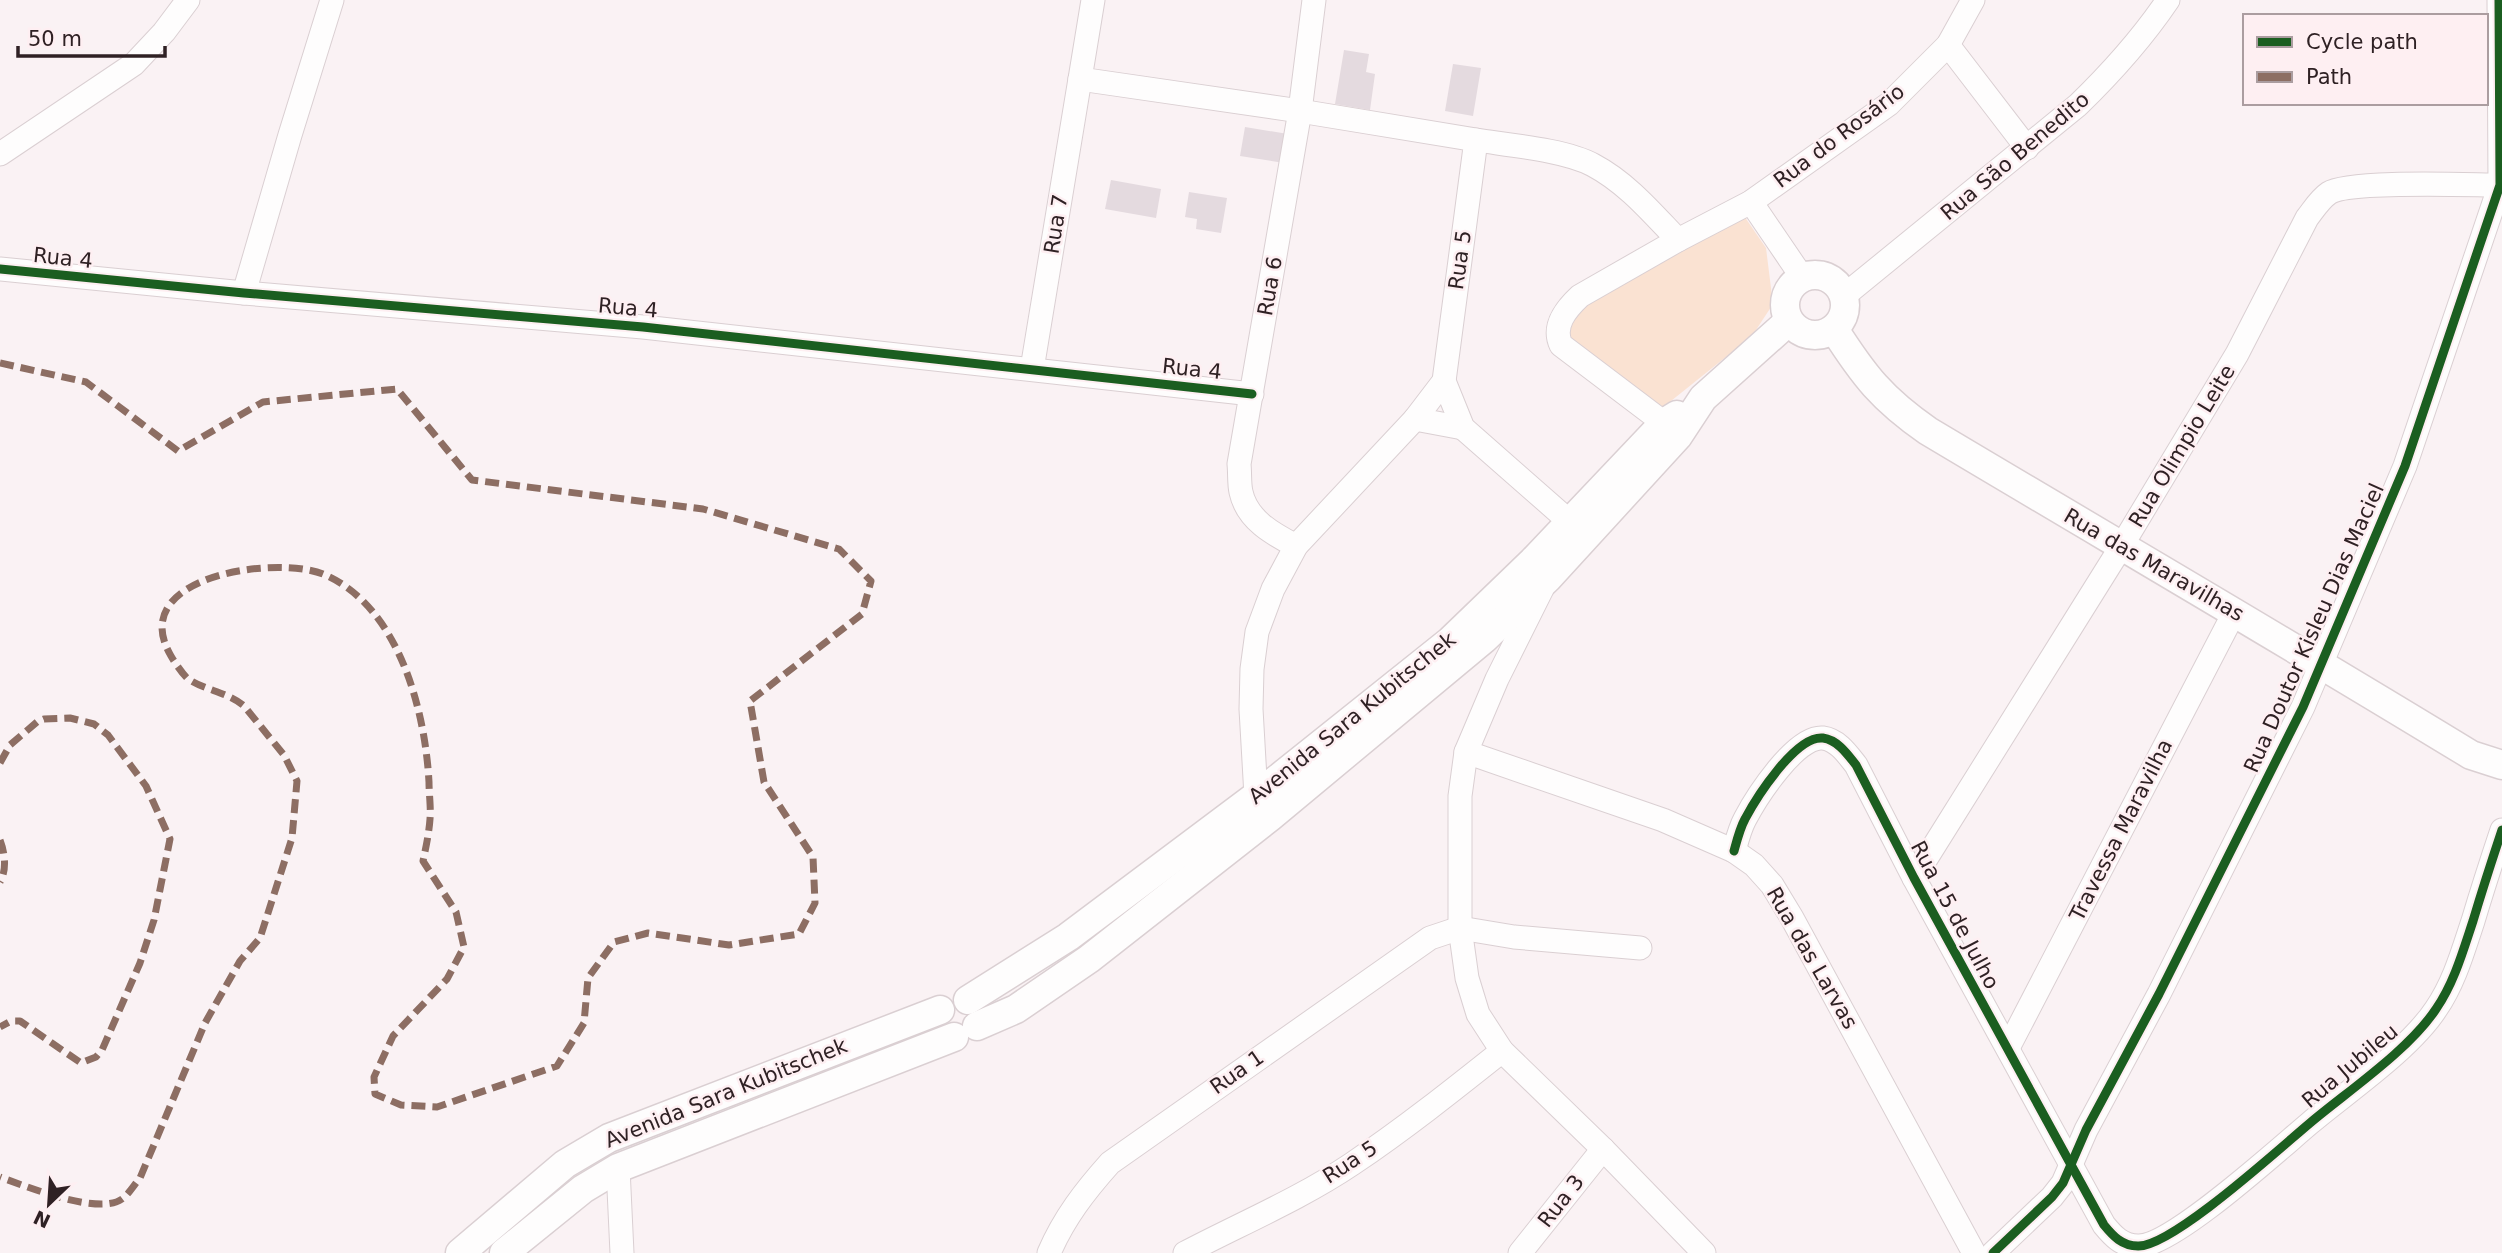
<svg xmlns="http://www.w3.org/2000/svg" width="2502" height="1253" font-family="'DejaVu Sans',sans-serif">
	<rect width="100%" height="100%" fill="#faf2f4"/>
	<!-- green -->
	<path fill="#fae2d2" d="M1742,213L1766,248L1773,304L1752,336L1661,409L1567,339L1579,305Z"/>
	<!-- building -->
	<g fill="#e4dadf">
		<path d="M1344,50L1369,54L1366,72L1375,74L1370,110L1335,104Z"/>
		<path d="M1453,64L1481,68L1473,116L1445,111Z"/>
		<path d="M1245,127L1288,134L1284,163L1240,156Z"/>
		<path d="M1111,180L1161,189L1156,218L1105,209Z"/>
		<path d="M1189,192L1227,198L1221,233L1196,229L1197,219L1185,217Z"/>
	</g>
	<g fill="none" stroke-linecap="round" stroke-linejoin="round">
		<!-- minor casing -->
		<g stroke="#dacfd2" stroke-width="25">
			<g id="minor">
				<path d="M1093,0L1080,79L1300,111L1476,140L1444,381L1415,419L1296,546L1273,589L1257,632L1252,669L1251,709L1256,796"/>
				<path d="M1948,45L2027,148"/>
				<path d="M1476,140C1508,145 1566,150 1593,165C1627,183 1652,213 1678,240L1751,202L1889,104L1948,45L1973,0"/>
				<path d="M0,154L134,64L164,32L188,0"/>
				<path d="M1751,202L1802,277"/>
				<path d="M0,269L244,293L643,327L1252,394"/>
				<path d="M244,293L290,135L332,0"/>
				<path d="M1845,295L2078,105C2113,71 2141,40 2168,0"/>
				<path d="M1032,369L1080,79"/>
				<path d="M1444,381L1463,428L1570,522"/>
				<path d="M1415,419L1463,428"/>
				<path d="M1664,423L1561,345C1552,326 1566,309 1580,296L1678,240"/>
				<path d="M1296,546C1273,534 1247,520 1241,492C1239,483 1240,473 1239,464L1300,111L1314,0"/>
				<path d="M1542,589L1497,679L1466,752L1460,796V928L1467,978L1478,1014L1502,1051L1603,1149L1704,1253"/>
				<path d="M1466,752L1663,820L1734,851L1754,865L1772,885L1792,918L1974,1253"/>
				<path d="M1734,851C1737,840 1740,828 1745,819C1756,798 1796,735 1823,738C1838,740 1848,755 1856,765L1914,878L2104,1225C2113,1236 2122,1246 2138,1246C2172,1247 2280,1148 2310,1123C2348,1091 2409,1050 2436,1009C2454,983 2463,951 2473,921C2482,891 2492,860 2502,830"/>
				<path d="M1914,878L2121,547L2237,354L2307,218C2314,209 2320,199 2329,193C2349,180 2470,185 2500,185L2502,189"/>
				<path d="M2008,1048L2235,611"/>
				<path d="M618,1168L622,1253"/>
				<path d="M1049,1253C1064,1218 1085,1191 1110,1163L1430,938L1460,928L1514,937L1640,948"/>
				<path d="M1185,1253C1240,1224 1300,1199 1352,1164C1404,1129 1453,1090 1502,1051"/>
				<path d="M1520,1253L1603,1149"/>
				<path d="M1993,1253L2052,1197L2063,1183L2086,1130L2159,994L2303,707L2405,466L2500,185L2499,0"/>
			</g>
		</g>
		<!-- major casing -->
		<g stroke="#dacfd2" stroke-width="31">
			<g id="major">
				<circle cx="1815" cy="305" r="30"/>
				<path d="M1834,329C1864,376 1882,399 1928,431C2109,539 2291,645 2471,755L2502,765"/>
				<path d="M968,1000L1068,937L1256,796L1450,641L1533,561L1664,423L1677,415"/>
				<path d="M977,1026L1016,1009L1089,959L1270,817L1484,639L1548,578L1678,436L1703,398L1789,321"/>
				<path d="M460,1253L565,1164L609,1138L940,1010"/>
				<path d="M504,1253L583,1189L618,1168L954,1037"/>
			</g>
		</g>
		<!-- minor -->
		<use href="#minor" stroke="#fefdfd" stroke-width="23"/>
		<!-- major -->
		<use href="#major" stroke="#fefdfd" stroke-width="28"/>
		<!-- quiet -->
		<g stroke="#8d6e63" stroke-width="7" stroke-dasharray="14 7" stroke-linecap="butt">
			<path d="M0,363L86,382L178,451L263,402L397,389L472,480L703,509L839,549L871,581L862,614L750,701L764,782L813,857L815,903L799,934L729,945L648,933L614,942L588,978L584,1023L557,1066L437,1107L401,1105L375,1094L374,1077L393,1036L447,979L464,947L456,912L423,861C426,847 429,833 430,819C431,807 429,794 429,782C425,709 398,605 323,574C275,555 124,576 171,656C175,663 182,673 187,678C203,690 228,692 244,706L284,755L297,781L292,838L260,938L240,961L205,1023L140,1178C134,1185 129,1194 122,1199C99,1216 25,1186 0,1177"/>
			<path d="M0,763L10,745L37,722L44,719L70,718L94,724L108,735L146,786L170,839L154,920L140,963L102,1050L96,1057L81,1063L20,1021H11L0,1027"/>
			<path d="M0,840C5,853 7,870 0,882"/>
		</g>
		<!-- cycleway casing -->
		<g stroke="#feeff2" stroke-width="13">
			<g id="cycleway">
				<path d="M0,269L244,293L643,327L1252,394"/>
				<path d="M1734,851C1737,840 1740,828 1745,819C1756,798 1796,735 1823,738C1838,740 1848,755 1856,765L1914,878L2104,1225C2113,1236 2122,1246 2138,1246C2172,1247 2280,1148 2310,1123C2348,1091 2409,1050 2436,1009C2454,983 2463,951 2473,921C2482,891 2492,860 2502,830"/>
				<path d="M1993,1253L2052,1197L2063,1183L2086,1130L2159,994L2303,707L2405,466L2500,185L2499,0"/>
			</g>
		</g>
		<!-- cycleway -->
		<use href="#cycleway" stroke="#1b5e20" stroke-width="9"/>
	</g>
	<g text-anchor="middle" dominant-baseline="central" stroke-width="5" stroke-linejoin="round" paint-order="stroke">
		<!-- street labels -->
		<g font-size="21" fill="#2f2124" stroke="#feeff2">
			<text transform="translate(1839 136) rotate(-37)">Rua do Rosário</text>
			<text transform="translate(2015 156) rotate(-40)">Rua São Benedito</text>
			<text transform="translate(1056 224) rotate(-81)">Rua 7</text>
			<text transform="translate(63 258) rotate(6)">Rua 4</text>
			<text transform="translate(1460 260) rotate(-82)">Rua 5</text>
			<text transform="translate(1270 286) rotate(-80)">Rua 6</text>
			<text transform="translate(628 308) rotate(5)">Rua 4</text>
			<text transform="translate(1192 369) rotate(6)">Rua 4</text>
			<text transform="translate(2182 446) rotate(-59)">Rua Olimpio Leite</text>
			<text transform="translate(2154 565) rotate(30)">Rua das Maravilhas</text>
			<text transform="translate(2314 628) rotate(-66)">Rua Doutor Kisleu Dias Maciel</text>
			<text transform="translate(1352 718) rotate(-39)">Avenida Sara Kubitschek</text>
			<text transform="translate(2121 830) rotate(-63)">Travessa Maravilha</text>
			<text transform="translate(1955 915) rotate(62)">Rua 15 de Julho</text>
			<text transform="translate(1812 958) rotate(60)">Rua das Larvas</text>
			<text transform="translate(2350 1066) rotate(-40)">Rua Jubileu</text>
			<text transform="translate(1237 1072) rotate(-35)">Rua 1</text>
			<text transform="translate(726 1093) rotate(-22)">Avenida Sara Kubitschek</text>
			<text transform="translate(1350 1162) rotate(-33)">Rua 5</text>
			<text transform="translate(1561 1201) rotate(-52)">Rua 3</text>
		</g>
	</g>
	<!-- legend -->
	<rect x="2243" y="14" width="245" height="91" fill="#feeff2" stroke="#ab9da0" stroke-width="2"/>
	<rect x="2257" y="37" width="35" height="10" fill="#1b5e20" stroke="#ab9da0" stroke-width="2"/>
	<text x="2306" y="49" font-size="21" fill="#2f2124">Cycle path</text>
	<rect x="2257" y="72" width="35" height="10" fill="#8d6e63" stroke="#ab9da0" stroke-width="2"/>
	<text x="2306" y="84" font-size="21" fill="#2f2124">Path</text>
	<!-- north arrow -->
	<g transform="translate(49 1204) rotate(205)" stroke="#feeff2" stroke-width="5" paint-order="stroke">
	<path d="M0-5L12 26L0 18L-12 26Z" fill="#2f2124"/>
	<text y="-10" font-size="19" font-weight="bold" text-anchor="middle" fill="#2f2124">N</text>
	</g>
	<!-- scale -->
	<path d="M18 46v10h147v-10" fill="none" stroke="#2f2124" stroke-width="3.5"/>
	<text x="28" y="46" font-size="21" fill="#2f2124" stroke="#feeff2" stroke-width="5" paint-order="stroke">50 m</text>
</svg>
